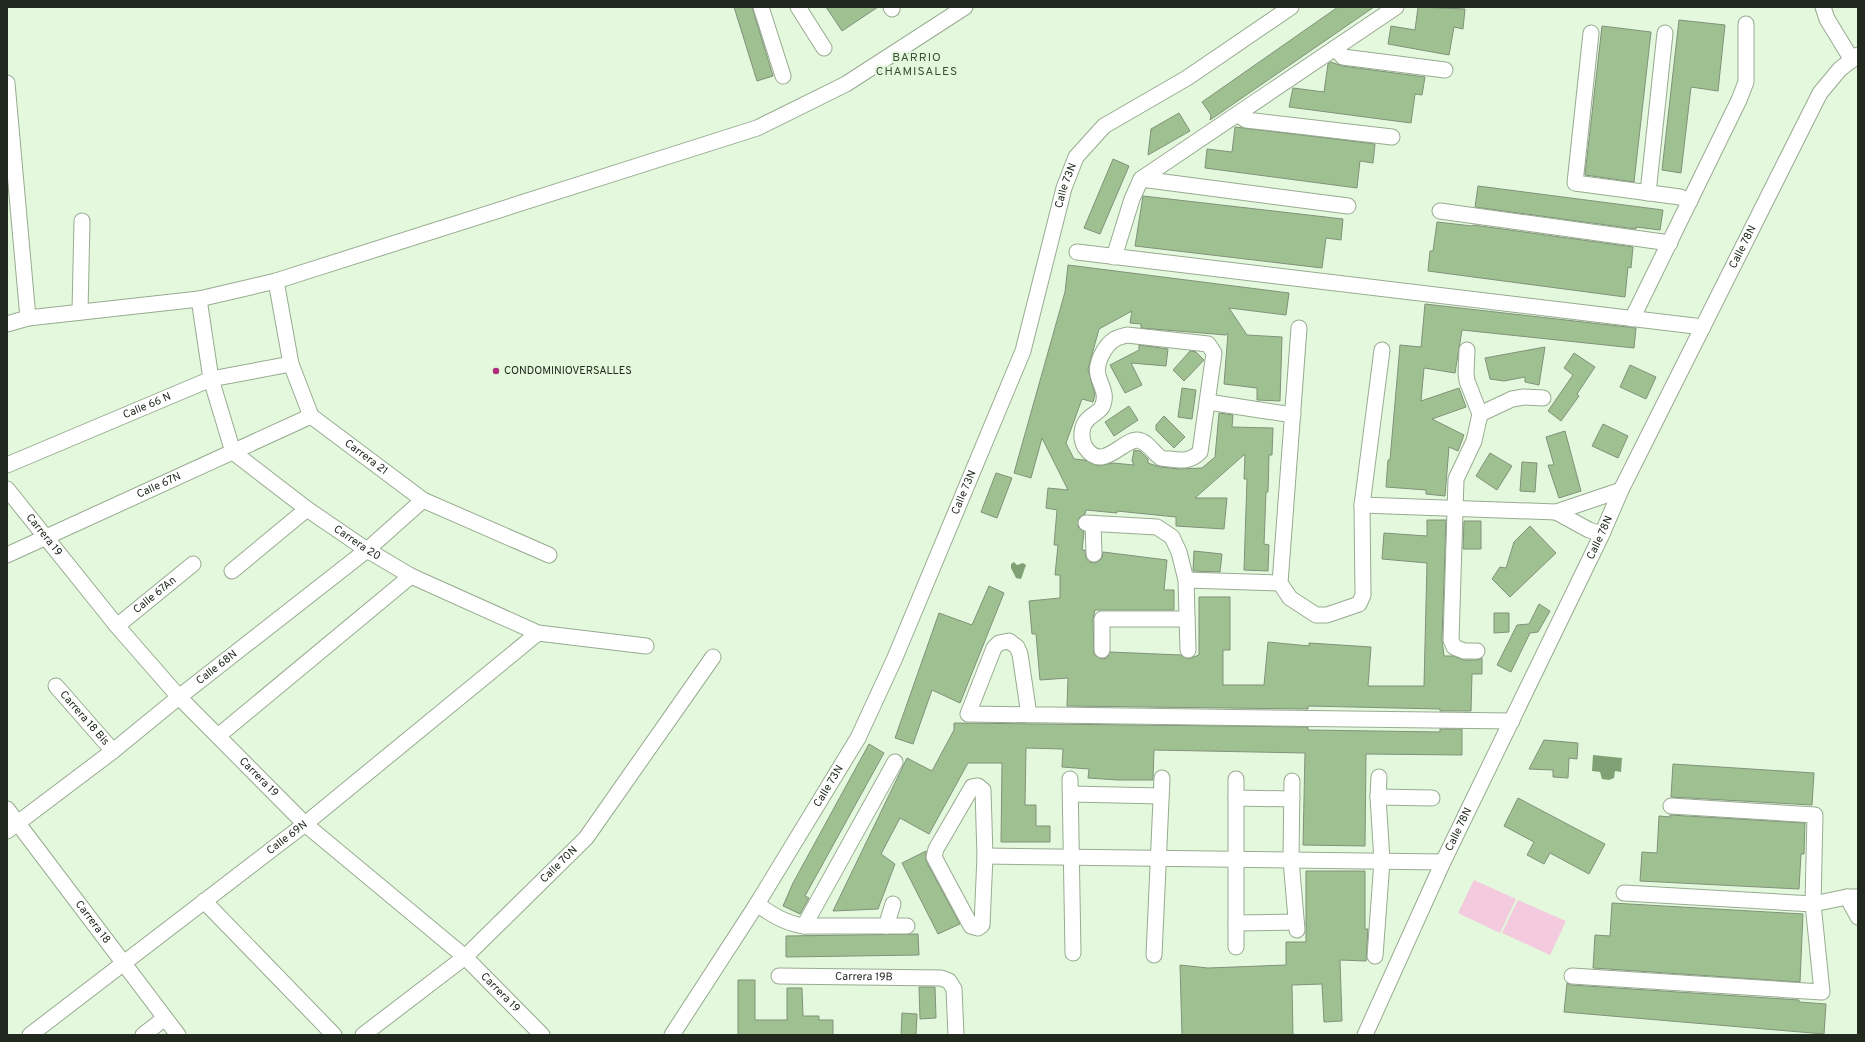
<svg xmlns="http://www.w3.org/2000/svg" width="1865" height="1042" font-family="Overpass,sans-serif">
	<rect width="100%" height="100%" fill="#e3f8dc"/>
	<!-- green -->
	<g fill="#f4cade">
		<path d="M1474,880L1516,899L1500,933L1458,913Z"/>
		<path d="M1518,900L1566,921L1550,955L1502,933Z"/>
	</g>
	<!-- water -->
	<g fill="#80a173">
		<path d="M1014,562L1017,565L1023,563L1026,565L1021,579L1016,578L1011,568V564Z"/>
		<path d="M1593,755L1622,758L1621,772L1615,771L1614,778L1609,780L1602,779L1600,772L1592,771Z"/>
	</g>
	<!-- building -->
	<g fill="#9fc192" stroke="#809279">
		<path d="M734,7H752L773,76L757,81Z"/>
		<path d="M826,7H878L842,31Z"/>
		<path d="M1338,7H1374L1210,120L1211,115L1202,102Z"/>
		<path d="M1418,7L1465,9L1463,29L1454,27L1449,55L1388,44L1391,26L1415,30Z"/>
		<path d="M1679,20L1725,25L1718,91L1691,87L1681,173L1662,170Z"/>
		<path d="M1602,26L1651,32L1634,182L1585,175Z"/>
		<path d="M1331,62L1342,66L1425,77L1422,95L1415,94L1411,123L1289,107L1293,88L1324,92L1328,64Z"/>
		<path d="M1179,113L1190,131L1148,155L1151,129Z"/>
		<path d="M1235,127L1375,144L1373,163L1360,161L1357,188L1205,168L1207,149L1232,152Z"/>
		<path d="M1113,159L1129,166L1100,234L1084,228Z"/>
		<path d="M1478,186L1663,210L1660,230L1636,227V229L1475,207Z"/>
		<path d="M1143,196L1343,219L1341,240L1326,238L1322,268L1135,246Z"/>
		<path d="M1437,222L1472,226L1473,225L1633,247L1631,268L1628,267L1625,297L1428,271L1430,251H1433Z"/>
		<path d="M1068,265L1289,293L1286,315L1229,308L1247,335L1282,337L1280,401L1257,400V388L1224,384L1228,333L1226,335L1141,328V324L1130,323L1132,311L1099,329L1088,369L1095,395L1093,402L1082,399L1066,443L1074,459L1084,460L1099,466L1113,463L1134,465L1132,461L1134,450L1140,451L1148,459V463L1160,467L1179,469L1202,468L1215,457L1219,413L1233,415L1232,427L1273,428L1272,455H1269L1268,492H1266L1264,544L1269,545L1268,571L1244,570L1247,479H1244L1245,454L1195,498H1227L1224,529L1176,526V517L1117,511V513L1086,510L1085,514L1079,518L1078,527L1084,532L1082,550H1085L1086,558L1089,562L1094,563L1099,561L1102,558L1103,552L1167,560L1164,590H1174V610H1095L1093,619L1094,655L1102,659L1107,658L1110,652L1181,655L1188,659L1199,655V597H1230V650H1223V685H1264L1268,642L1309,646V643L1371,647L1368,686H1424L1427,563L1382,559L1384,533L1427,536V520H1446L1442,640L1444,656H1453L1464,660H1477L1482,658V674H1472L1471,711H1440V709L1308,706V709L1067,706L1068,678L1040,680L1036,634H1032L1029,601L1060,598V575H1055L1058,545H1054L1057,510L1046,508L1048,488L1068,490L1042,438L1031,478L1014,473L1065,292Z"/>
		<path d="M1425,304L1636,328L1634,348L1462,330L1455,373L1424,368L1421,401L1459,388L1466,407L1432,419L1464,435L1458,451L1449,447L1445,496L1426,494V490L1386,487L1388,460H1390L1400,345L1421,347Z"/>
		<path d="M1139,345L1168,349L1166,366L1131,363L1142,385L1125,393L1110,365L1139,350Z"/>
		<path d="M1545,347L1539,385L1525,382V377L1504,381L1490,379L1485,358Z"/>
		<path d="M1190,351L1196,352L1204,360L1184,381L1173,370Z"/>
		<path d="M1574,353L1595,367L1577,394L1579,396L1561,421L1548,411L1573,375L1564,368Z"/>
		<path d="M1630,365L1656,377L1646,399L1620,387Z"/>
		<path d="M1182,388L1196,390L1192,419L1178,417Z"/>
		<path d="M1129,406L1138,420L1114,436L1105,422Z"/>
		<path d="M1164,416L1185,437L1174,448L1156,430V425Z"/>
		<path d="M1603,424L1628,436L1618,458L1592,446Z"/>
		<path d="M1565,431L1581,491L1559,498L1548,465H1554L1546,437Z"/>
		<path d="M1490,453L1512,466L1497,490L1476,476Z"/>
		<path d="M1522,462L1537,463L1535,492L1520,491Z"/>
		<path d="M996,473L1012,478L997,518L981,512Z"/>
		<path d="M1464,521H1481V549H1463Z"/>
		<path d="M1530,526L1556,553L1510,597L1492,579L1500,567L1506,568L1514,542Z"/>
		<path d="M1194,551L1222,554L1220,572L1193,571Z"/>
		<path d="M989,586L1004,593L960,703L932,690L913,744L895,738L939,613L972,625Z"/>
		<path d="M1539,604L1550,611L1538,632L1530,633L1511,672L1497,665L1517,625L1529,624Z"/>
		<path d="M1494,613H1509V632L1494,633Z"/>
		<path d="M954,723L1308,727V730L1440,732V729H1462V755L1366,754L1365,846L1303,845L1305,753L1154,750L1153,780H1118L1088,778L1089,769L1062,767L1063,749L1026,748L1025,805H1036V826H1050V842H1001L1002,763H968L929,834L900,818L881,854L895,864L878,909L833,911L907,758L932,771L954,730Z"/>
		<path d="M1544,740L1578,743L1577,759L1569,758L1568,778L1553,777V770L1529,769Z"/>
		<path d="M869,744L884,753L805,896L809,898L800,914L783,906L793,883Z"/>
		<path d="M1673,764L1814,773L1812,805L1671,797Z"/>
		<path d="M1518,798L1605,844L1589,874L1550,853L1544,864L1527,855L1534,842L1504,826Z"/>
		<path d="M1670,815L1805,823L1804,854H1801L1799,889L1640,881L1642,852L1657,853L1659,816L1670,817Z"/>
		<path d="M926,851V861L960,924L938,934L902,863Z"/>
		<path d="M1306,871H1365V929H1368L1366,961L1340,960L1342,1021L1324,1022L1322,984L1292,985L1293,1035H1182L1180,965L1208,968L1286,965V942H1306Z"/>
		<path d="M1612,903L1803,914L1800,982L1593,968L1595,935L1610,936Z"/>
		<path d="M918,934L919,955L786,957V936Z"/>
		<path d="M738,980H755V1020H787V988H802L803,1016H819V1020H833V1035H738Z"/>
		<path d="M1567,983L1571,985L1799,1000V1002L1826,1004L1824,1034L1564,1012Z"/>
		<path d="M919,987H935L936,1018L920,1019Z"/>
		<path d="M902,1013L917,1014L916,1035H901Z"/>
	</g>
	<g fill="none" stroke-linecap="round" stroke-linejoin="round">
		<!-- street casing -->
		<g stroke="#98ab91" stroke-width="17">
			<g id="street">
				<path d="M761,7L783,76"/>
				<path d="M798,7L824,48"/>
				<path d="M891,7L892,9"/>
				<path d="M1823,7L1827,19L1852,60"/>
				<path d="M1591,33L1575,183L1680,197L1690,201"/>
				<path d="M1335,48L1343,57L1445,70"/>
				<path d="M7,83L28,318"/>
				<path d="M1238,115L1246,120L1392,137"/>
				<path d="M1141,179L1348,206"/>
				<path d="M1648,193L1665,33"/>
				<path d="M1440,211L1670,243"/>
				<path d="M1077,252L1703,327"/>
				<path d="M1114,257L1132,199L1141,179L1396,7"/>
				<path id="s1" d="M276,281L291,364L311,416L423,500L549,555"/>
				<path id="s2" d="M199,299L211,379L233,452L307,509L367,550L411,576L538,633L646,646"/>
				<path d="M80,312L82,221"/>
				<path d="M1632,319L1739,100L1746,82V24"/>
				<path d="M7,324L28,318L199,299L276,281L757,128L846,84L965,7"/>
				<path d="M1299,328L1280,583L1290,598L1316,615H1327L1359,604L1363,595L1362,505L1382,350"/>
				<path d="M1127,335L1208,344L1214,353L1200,452C1191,461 1183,461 1170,459C1168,459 1164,459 1161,458C1153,453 1148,441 1137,440C1122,440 1102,473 1085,447C1080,438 1081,426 1088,419C1092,415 1099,412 1102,407C1108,394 1101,387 1098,375C1095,363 1105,345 1115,339C1118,337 1123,336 1127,335Z"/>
				<path d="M1467,350L1466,373L1467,381L1480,414L1474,441L1456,479L1451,640L1454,647L1464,651H1477"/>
				<path d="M1208,402L1293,415"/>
				<path d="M1480,414L1512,399L1524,397L1543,398"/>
				<path id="s3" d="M7,465L211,379L291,364"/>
				<path id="s4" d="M7,489L117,626L179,697L305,824L465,957L542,1035"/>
				<path d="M1362,505L1556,512L1621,490"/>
				<path d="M1556,512L1589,530L1602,534"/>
				<path d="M1086,523L1157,527L1172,537L1179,552L1186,580L1188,650"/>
				<path d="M1093,524L1094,554"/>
				<path id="s5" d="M7,555L311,416"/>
				<path d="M232,571L307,509"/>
				<path d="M1186,580L1280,583"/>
				<path id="s6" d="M117,626L193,564"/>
				<path d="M1102,650V619H1187"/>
				<path id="s7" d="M56,686L113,751"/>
				<path d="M1029,715L1020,654L1017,647L1009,641L999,643L994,648L968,714L1512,721"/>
				<path d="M218,736L411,576"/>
				<path d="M1070,779L1073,953"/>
				<path d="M1236,779V947"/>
				<path d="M1292,781L1291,860L1297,930"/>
				<path d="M978,786L983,790L985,856L982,925L978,928L971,926L934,857L936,849L972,787Z"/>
				<path d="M1071,794L1161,796"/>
				<path d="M1378,797L1432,798"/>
				<path d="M1236,798L1292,799"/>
				<path id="s8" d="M7,809L178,1035"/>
				<path id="s9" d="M7,831L113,751L179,697L367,550L423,500"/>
				<path d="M985,856L1443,862"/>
				<path d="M1624,893L1813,904L1847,897H1858"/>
				<path d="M1847,897L1858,917"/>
				<path d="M204,901L334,1035"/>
				<path d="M757,904C772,915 785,923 804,926H907"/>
				<path d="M1236,923L1296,922"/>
				<path d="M804,926L895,762"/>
				<path d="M886,926L893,904"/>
				<path d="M1154,955L1162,778"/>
				<path d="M1375,956L1382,861L1378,797L1379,777"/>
				<path id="s10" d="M779,976L941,978L949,981L954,989L956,1035"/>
				<path d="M1572,976L1822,992L1813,904L1815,815L1671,806"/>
				<path id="s11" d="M30,1035L305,824L538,633"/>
				<path d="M143,1035L165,1018"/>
				<path id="s12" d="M363,1035L465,957L586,838L713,657"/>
				<path id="s13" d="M672,1035L757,904L858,738L894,660L1023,351L1064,188L1076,157L1104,126L1187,78L1291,7"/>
				<path id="s14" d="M1365,1035L1443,862L1602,534L1621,490L1820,93L1840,69L1858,55"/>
			</g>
		</g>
		<!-- street -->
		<use href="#street" stroke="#fff" stroke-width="15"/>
	</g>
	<!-- markers -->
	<circle fill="#ae2e7b" stroke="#e3f8dc" stroke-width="1.5" cx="496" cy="371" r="4"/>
	<g text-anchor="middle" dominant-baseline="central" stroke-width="4" stroke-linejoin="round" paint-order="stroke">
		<!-- street labels -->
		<g font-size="11" fill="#21291f" stroke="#e3f8dc">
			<text stroke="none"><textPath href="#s13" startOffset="942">Calle 73N</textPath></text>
			<text stroke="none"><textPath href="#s14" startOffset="874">Calle 78N</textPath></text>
			<text stroke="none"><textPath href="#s3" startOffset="152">Calle 66 N</textPath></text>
			<text stroke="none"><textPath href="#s1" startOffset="209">Carrera 21</textPath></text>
			<text stroke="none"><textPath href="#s5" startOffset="167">Calle 67N</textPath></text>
			<text stroke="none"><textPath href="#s13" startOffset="618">Calle 73N</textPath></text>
			<text stroke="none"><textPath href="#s4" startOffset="59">Carrera 19</textPath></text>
			<text stroke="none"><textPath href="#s14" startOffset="550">Calle 78N</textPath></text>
			<text stroke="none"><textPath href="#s2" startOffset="311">Carrera 20</textPath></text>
			<text stroke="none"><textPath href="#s6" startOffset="49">Calle 67An</textPath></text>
			<text stroke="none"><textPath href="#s9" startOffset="266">Calle 68N</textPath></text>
			<text stroke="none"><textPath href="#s7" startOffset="43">Carrera 18 Bis</textPath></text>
			<text stroke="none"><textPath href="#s4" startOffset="383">Carrera 19</textPath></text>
			<text stroke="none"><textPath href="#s13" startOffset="294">Calle 73N</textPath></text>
			<text stroke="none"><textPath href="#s14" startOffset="226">Calle 78N</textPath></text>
			<text stroke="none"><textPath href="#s11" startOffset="324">Calle 69N</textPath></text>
			<text stroke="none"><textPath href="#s12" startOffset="260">Calle 70N</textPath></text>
			<text stroke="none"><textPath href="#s8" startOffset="142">Carrera 18</textPath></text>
			<text stroke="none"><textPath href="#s10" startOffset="85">Carrera 19B</textPath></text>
			<text stroke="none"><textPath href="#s4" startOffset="707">Carrera 19</textPath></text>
		</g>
		<!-- poi labels -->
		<g font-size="11" fill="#21291f" stroke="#e3f8dc" text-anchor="start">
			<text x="504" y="371">CONDOMINIOVERSALLES</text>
		</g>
		<!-- neighbourhood labels -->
		<g font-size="12" letter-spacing="1" fill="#3d4e37" stroke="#e3f8dc">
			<text x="917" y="58">BARRIO<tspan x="917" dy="14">CHAMISALES</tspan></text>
		</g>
	</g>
	<!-- border -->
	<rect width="1865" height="1042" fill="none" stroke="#21291f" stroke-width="16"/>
</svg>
